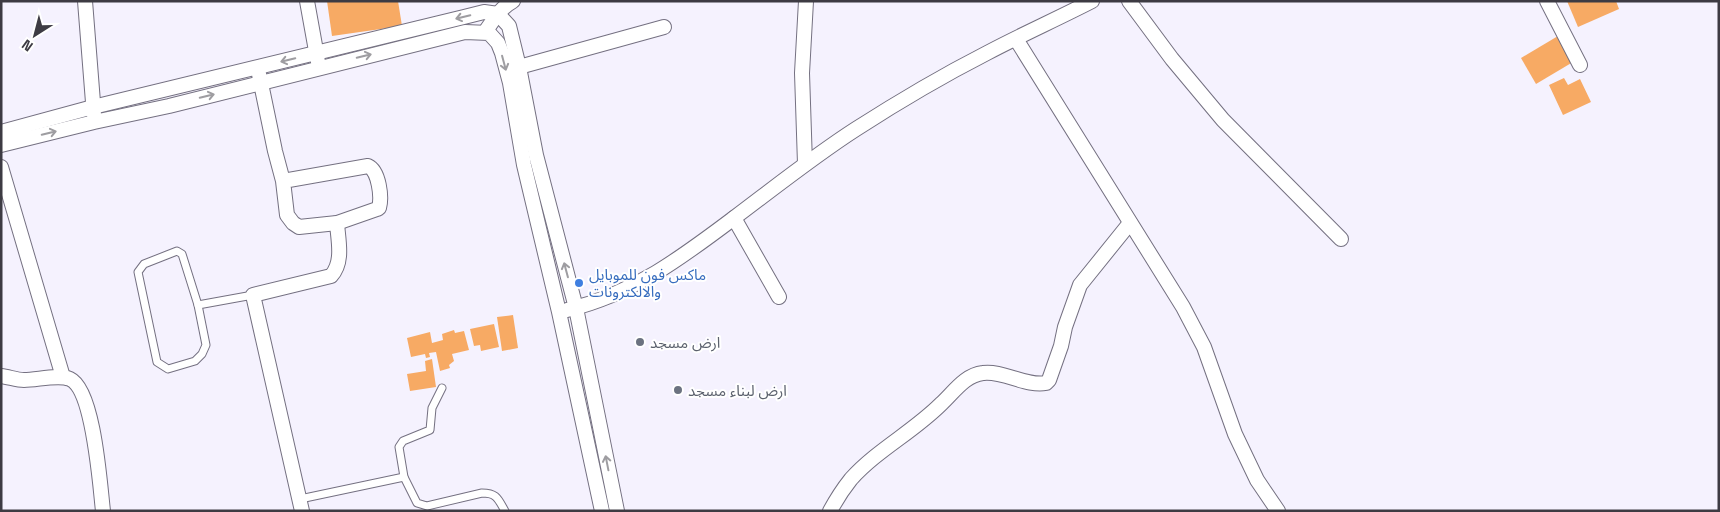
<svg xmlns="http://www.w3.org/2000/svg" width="1720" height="512" font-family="'Space Grotesk','Noto Sans Arabic',sans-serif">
	<rect width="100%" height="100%" fill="#f5f2fe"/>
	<!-- building -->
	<g fill="#f7aa64">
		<path d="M327,1H398L402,26L332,36Z"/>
		<path d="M1567,1H1616L1619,9L1578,27Z"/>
		<path d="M1558,36L1573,62L1536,84L1521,58Z"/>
		<path d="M1564,78L1568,85L1580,79L1591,102L1563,115L1549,85Z"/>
		<path d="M513,315L518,348L502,351L497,317Z"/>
		<path d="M494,324L499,347L481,351L480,345L474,346L470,329Z"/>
		<path d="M454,330L455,333L464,331L469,350L452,354L454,361L449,365L450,368L440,371L436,352L429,353L430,357L426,358L425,354L411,357L407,338L430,332L432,343L443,340L442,334Z"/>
		<path d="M432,359L436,387L410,391L407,374L426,371L425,361Z"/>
	</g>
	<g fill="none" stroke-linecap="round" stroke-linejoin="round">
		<!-- lane casing -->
		<g stroke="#747081" stroke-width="9">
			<g id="lane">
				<path d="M177,251L182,254L198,305L206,345L202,354L195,361L168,369L157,362L138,272L144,264Z"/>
				<path d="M198,305L253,295"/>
				<path d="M442,388L432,408L430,430L403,441L399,447L404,477L417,503L427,506L482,493C497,493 498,499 505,511"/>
				<path d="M300,499L404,477"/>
			</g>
		</g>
		<!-- street casing -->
		<g stroke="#747081" stroke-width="16">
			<g id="street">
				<path d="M85,1L94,115"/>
				<path d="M307,1L318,62"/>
				<path d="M1129,1L1172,59L1223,120L1341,239"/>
				<path d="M1547,1L1580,65"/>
				<path d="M485,32C493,21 500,8 513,1"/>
				<path d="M1016,39L1183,307L1204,347L1235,434L1257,480L1278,511"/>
				<path d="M519,67L664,27"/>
				<path d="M259,74L275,151L283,181L287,215L293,223L299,227L337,223L377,209L379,208C382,197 379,171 368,166L283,181"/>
				<path d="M1,132L93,107L464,17L484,12L498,14L509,26L519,67L536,155L576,308L617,511"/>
				<path d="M1,145L94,122L169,106L465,32L489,33L498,43L502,53L510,83L524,165L559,312L602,511"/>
				<path d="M805,164L802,73L806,1"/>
				<path d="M1,167L63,377"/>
				<path d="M734,218L779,297"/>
				<path d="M567,310C633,294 681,258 734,218C774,188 814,156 856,129C898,102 942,76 987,53C1021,35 1057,19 1092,1"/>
				<path d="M1,376C9,377 17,380 24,380C37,380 59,374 70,379C94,390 100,486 103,511"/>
				<path d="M302,511L253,295L331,276C344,262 338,240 337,223"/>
				<path d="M830,511C836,500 843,489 851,479C877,450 913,432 941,404C954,392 965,375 983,373C1002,370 1027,387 1046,383L1049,380L1061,346L1065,327L1080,285L1130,223"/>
			</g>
		</g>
		<!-- lane -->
		<use href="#lane" stroke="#fff" stroke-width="7"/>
		<!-- street -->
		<use href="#street" stroke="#fff" stroke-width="14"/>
	</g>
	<!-- one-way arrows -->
	<defs><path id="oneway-shaft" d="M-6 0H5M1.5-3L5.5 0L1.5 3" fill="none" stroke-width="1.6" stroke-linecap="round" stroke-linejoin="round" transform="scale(1.25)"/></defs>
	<g stroke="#9e9da1">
		<use href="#oneway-shaft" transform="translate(463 17) rotate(167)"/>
		<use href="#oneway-shaft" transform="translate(364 56) rotate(-14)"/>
		<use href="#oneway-shaft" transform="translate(288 60) rotate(166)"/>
		<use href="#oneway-shaft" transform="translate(504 63) rotate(75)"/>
		<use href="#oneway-shaft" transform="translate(207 96) rotate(-14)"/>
		<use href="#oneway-shaft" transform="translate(49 133) rotate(-14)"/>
		<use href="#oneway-shaft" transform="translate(566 270) rotate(-105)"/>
		<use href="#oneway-shaft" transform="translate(607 463) rotate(-101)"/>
	</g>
	<!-- markers -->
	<circle fill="#3f7fe0" stroke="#fff" stroke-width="2" cx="579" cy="283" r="5"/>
	<g fill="#6b7280" stroke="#fff" stroke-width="2">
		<circle cx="640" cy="342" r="5"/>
		<circle cx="678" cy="390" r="5"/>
	</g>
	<g text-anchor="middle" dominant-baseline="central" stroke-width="4" stroke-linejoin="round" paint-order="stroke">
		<!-- shop labels -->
		<g font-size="15" fill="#366cbe" stroke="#fff" text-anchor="start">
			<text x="589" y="274">ماكس فون للموبايل<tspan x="589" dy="17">والالكترونات</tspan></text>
		</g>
		<!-- worship labels -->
		<g font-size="15" fill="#5b616d" stroke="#fff" text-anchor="start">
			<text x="650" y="342">ارض مسجد</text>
			<text x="688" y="390">ارض لبناء مسجد</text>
		</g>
	</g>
	<!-- border -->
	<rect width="1720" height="512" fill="none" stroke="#3d3b43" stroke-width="5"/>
	<!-- north arrow -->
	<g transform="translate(35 35) rotate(216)" stroke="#ffffff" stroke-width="4" paint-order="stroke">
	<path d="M0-4L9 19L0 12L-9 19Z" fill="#3d3b43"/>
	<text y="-8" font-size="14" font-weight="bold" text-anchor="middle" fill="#3d3b43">N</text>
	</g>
</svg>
